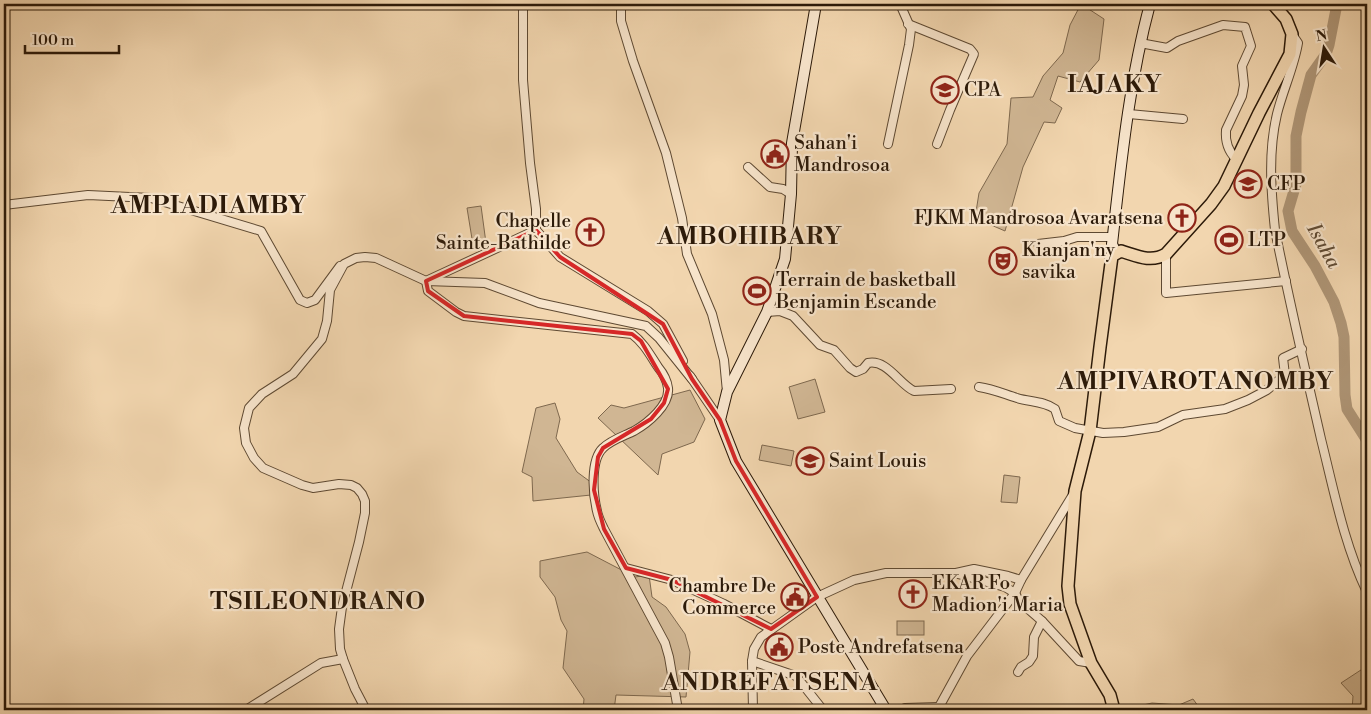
<svg xmlns="http://www.w3.org/2000/svg" width="1371" height="714" font-family="'Libre Bodoni',serif">
	<rect width="100%" height="100%" fill="#f2d6af"/>
	<filter id="stains"><feTurbulence type="fractalNoise" baseFrequency=".004" numOctaves="4"/><feColorMatrix values="0 0 0 0 .2 0 0 0 0 .09 0 0 0 0 .02 0 0 0 .5 -.17"/></filter>
	<radialGradient id="worn" r=".72"><stop offset=".6" stop-color="#630" stop-opacity="0"/><stop offset="1" stop-color="#630" stop-opacity=".3"/></radialGradient>
	<!-- green -->
	<g fill="#d0b693" stroke="#7e684e">
		<path d="M1081,4L1104,19L1099,60L1080,82L1058,76L1050,100L1062,108L1055,123L1044,122L1023,167L1005,231L975,218L979,193L1007,144L1011,98L1033,97L1043,76L1063,53L1070,25Z"/>
		<path d="M481,206L486,243L473,245L467,208Z"/>
		<path d="M751,279L764,280L762,304L749,303Z"/>
		<path d="M815,379L825,412L798,419L789,387Z"/>
		<path d="M690,390L705,419L694,442L662,454L658,475L598,418L611,405L624,408Z"/>
		<path d="M555,403L560,419L556,438L577,472L592,483L591,495L533,501L532,477L522,472L536,408Z"/>
		<path d="M762,445L794,451L791,466L759,460Z"/>
		<path d="M1004,475L1020,477L1017,503L1001,502Z"/>
		<path d="M587,552L635,577L649,575L652,597L666,607L685,634L690,652L686,697L616,695L614,710H583L584,699L563,668L567,631L561,620L555,597L540,577V561Z"/>
		<rect x="897" y="621" width="27" height="14"/>
		<path d="M1367,666V710H1352L1353,696L1341,683Z"/>
		<path d="M1193,699L1201,710H1143V705L1152,703L1179,705Z"/>
	</g>
	<g fill="none" stroke-linecap="round" stroke-linejoin="round">
		<!-- river -->
		<path stroke="#af9677" stroke-width="11" d="M1337,4L1329,45L1326,54L1311,75L1301,112L1296,136V184L1288,211L1292,231L1315,266L1334,302L1341,323L1344,337L1345,395L1347,409L1366,439L1367,445"/>
		<!-- street casing -->
		<g stroke="#5e4932" stroke-width="10">
			<g id="street">
				<path d="M523,4V80L530,163L536,209V230L560,257L648,311L663,324L683,361"/>
				<path d="M621,4V21L633,61L666,153L682,218L687,254L712,314L724,360L727,392"/>
				<path d="M908,24L970,49L974,54L950,110L937,144"/>
				<path d="M1292,34L1298,43C1294,67 1283,90 1277,114C1268,152 1271,191 1275,230C1289,300 1305,369 1321,439C1334,491 1344,544 1367,592"/>
				<path d="M1140,43L1167,48L1178,41L1223,25L1245,27L1251,46L1242,66L1244,85L1242,96L1226,130C1225,142 1228,151 1236,159"/>
				<path d="M1129,114L1183,119"/>
				<path d="M888,144L909,45L911,29L900,4"/>
				<path d="M748,167L770,187L783,189L791,194"/>
				<path d="M4,205L88,195L151,198L261,231L300,300L307,303L315,300L340,266"/>
				<path d="M536,230L426,281L428,291L456,312L464,316L632,334C644,343 650,355 658,367C663,373 667,380 668,388C670,405 648,423 634,431C624,436 611,440 603,448C590,460 593,495 597,511C598,517 601,523 604,529L665,643L669,657L678,710"/>
				<path d="M1038,244L1064,241L1077,237H1113"/>
				<path d="M1166,254V293L1286,281"/>
				<path d="M767,312L780,311L793,316L820,345L834,350L850,368L856,372L863,369L868,363C887,359 899,384 914,391L951,389"/>
				<path d="M690,376L720,420"/>
				<path d="M979,387C993,389 1004,394 1017,398C1030,402 1044,401 1055,409L1059,421L1075,428L1103,433L1124,432L1158,427L1183,415L1225,409L1248,400L1267,390L1285,375L1283,358L1302,349"/>
				<path d="M626,568L672,580L724,604L771,629"/>
				<path d="M958,574L1005,587L1015,593L1019,601L1042,621L1079,661L1091,663"/>
				<path d="M752,661L796,676L823,710"/>
				<path d="M1018,672L1021,667L1029,662L1033,656L1034,637L1042,621"/>
				<path d="M246,710L321,663L343,659"/>
				<path d="M366,710L355,689L343,659L340,649L339,629L342,607L359,542L365,513V501L362,494L357,488L351,485L339,484L313,488L302,485L263,468L254,458L246,443L244,428L249,408L262,394L293,374L322,339L327,321L330,290L344,264L356,258L365,257L376,258L426,281L485,283L539,303L646,326L659,338L692,379"/>
				<path d="M753,710L752,661L754,649L761,637L817,597L854,580L886,573H956L974,569L1008,576L1021,580"/>
				<path d="M902,710L905,708L939,707"/>
				<path d="M939,710V707L967,656L1015,593L1021,580L1074,493"/>
			</g>
		</g>
		<!-- secondary casing -->
		<g stroke="#2c1a09" stroke-width="12">
			<g id="secondary">
				<path d="M816,4L792,143L791,194L785,259L767,312L727,392L720,420L736,461L886,710"/>
				<path d="M1116,253L1112,244C1121,164 1129,82 1150,4"/>
			</g>
		</g>
		<!-- primary casing -->
		<g stroke="#2c1a09" stroke-width="14">
			<path id="primary" d="M1114,710L1110,695L1091,663L1070,604L1068,586L1075,491L1090,431L1100,347L1112,256L1121,251C1137,256 1151,263 1166,254L1211,204L1224,186L1259,113L1290,54L1292,34L1286,19L1273,4"/>
		</g>
		<!-- street -->
		<use href="#street" stroke="#f7e4cb" stroke-width="8"/>
		<!-- secondary -->
		<use href="#secondary" stroke="#f7e4cb" stroke-width="10"/>
		<!-- primary -->
		<use href="#primary" stroke="#f2d6af" stroke-width="11"/>
	</g>
	<!-- marked area -->
	<path fill="none" stroke="#d62828" stroke-width="4" stroke-linejoin="round" d="M536,230L560,257L663,324L692,379L720,420L736,461L817,597L771,629L672,580L626,568L604,529L594,490L598,457L603,448L651,419L664,403L668,389L641,341L632,334L464,316L428,291L426,281Z"/>
	<!-- icons -->
	<defs>
		<g id="school-ring" transform="scale(1.4375)"><circle r="9.5" fill="#f7e4cb" stroke="#8f2418" stroke-width="1.5"/><path d="M0-5L7-2L0 1L-7-2ZM-4 1L0 2.5L4 1V4Q0 6-4 4Z" fill="#8f2418"/></g>
		<g id="civic-ring" transform="scale(1.4375)"><circle r="9.5" fill="#f7e4cb" stroke="#8f2418" stroke-width="1.5"/><path d="M-.6-6.5H3V-4.5H.6V-3L4-1V1h2V6H-6V1h2V-1L-.6-3ZM-1.2 2.5V6h2.4V2.5Z" fill="#8f2418"/></g>
		<g id="church-ring" transform="scale(1.4375)"><circle r="9.5" fill="#f7e4cb" stroke="#8f2418" stroke-width="1.5"/><path d="M-1.2-6h2.4v3.5h3.3v2.4h-3.3V6h-2.4V-.1h-3.3v-2.4h3.3Z" fill="#8f2418"/></g>
		<g id="stadium-ring" transform="scale(1.4375)"><circle r="9.5" fill="#f7e4cb" stroke="#8f2418" stroke-width="1.5"/><path d="M0-5a6.5 5 0 1 0 0 10a6.5 5 0 1 0 0-10ZM-3.5-1.8h7v3.6h-7Z" fill="#8f2418"/></g>
		<g id="theatre-ring" transform="scale(1.4375)"><circle r="9.5" fill="#f7e4cb" stroke="#8f2418" stroke-width="1.5"/><path d="M-5-5.5Q0-4 5-5.5V0Q5 5 0 6Q-5 5-5 0ZM-3.3-2.5H-1v1.5H-3.3ZM1-2.5H3.3v1.5H1ZM-2.8 1Q0 5.5 2.8 1Z" fill="#8f2418"/></g>
	</defs>
	<g fill-rule="evenodd">
		<use href="#school-ring" x="945" y="90"/>
		<use href="#civic-ring" x="775" y="154"/>
		<use href="#school-ring" x="1248" y="184"/>
		<use href="#church-ring" x="1182" y="218"/>
		<use href="#church-ring" x="590" y="232"/>
		<use href="#stadium-ring" x="1229" y="240"/>
		<use href="#theatre-ring" x="1003" y="261"/>
		<use href="#stadium-ring" x="757" y="291"/>
		<use href="#school-ring" x="810" y="461"/>
		<use href="#church-ring" x="913" y="594"/>
		<use href="#civic-ring" x="795" y="597"/>
		<use href="#civic-ring" x="779" y="647"/>
	</g>
	<g text-anchor="middle" dominant-baseline="central" stroke-width="4.5" stroke-linejoin="round" paint-order="stroke">
		<!-- poi labels -->
		<g font-size="19" fill="#2c1a09" stroke="#f7e4cb" text-anchor="start">
			<text x="964" y="90">CPA</text>
			<text x="794" y="143">Sahan'i<tspan x="794" dy="22">Mandrosoa</tspan></text>
			<text x="1267" y="184">CFP</text>
			<text x="1163" y="218" text-anchor="end">FJKM Mandrosoa Avaratsena</text>
			<text x="571" y="221" text-anchor="end">Chapelle<tspan x="571" dy="22">Sainte-Bathilde</tspan></text>
			<text x="1248" y="240">LTP</text>
			<text x="1022" y="250">Kianjan'ny<tspan x="1022" dy="22">savika</tspan></text>
			<text x="776" y="280">Terrain de basketball<tspan x="776" dy="22">Benjamin Escande</tspan></text>
			<text x="829" y="461">Saint Louis</text>
			<text x="932" y="583">EKAR Fo<tspan x="932" dy="22">Madion'i Maria</tspan></text>
			<text x="776" y="586" text-anchor="end">Chambre De<tspan x="776" dy="22">Commerce</tspan></text>
			<text x="798" y="647">Poste Andrefatsena</text>
		</g>
		<!-- water labels -->
		<g font-size="20" font-style="italic" fill="#604c35" stroke="#f7e4cb">
			<text transform="translate(1323 246) rotate(61)">Isaha</text>
		</g>
		<!-- district labels -->
		<g font-size="24" font-weight="bold" letter-spacing="1" fill="#2c1a09" stroke="#f7e4cb">
			<text x="1115" y="85">IAJAKY</text>
			<text x="209" y="206">AMPIADIAMBY</text>
			<text x="750" y="237">AMBOHIBARY</text>
			<text x="1196" y="382">AMPIVAROTANOMBY</text>
			<text x="318" y="602">TSILEONDRANO</text>
			<text x="770" y="683">ANDREFATSENA</text>
		</g>
	</g>
	<!-- margin -->
	<rect width="1371" height="714" fill="none" stroke="#f2d6af" stroke-width="20"/>
	<rect x="5" y="5" width="1361" height="704" fill="none" stroke="#2c1a09" stroke-width="2.5"/>
	<rect x="10" y="10" width="1351" height="694" fill="none" stroke="#2c1a09"/>
	<!-- north arrow -->
	<g transform="translate(1324 48) rotate(348)" stroke="#f7e4cb" stroke-width="4" paint-order="stroke">
	<path d="M0-4L9 19L0 12L-9 19Z" fill="#2c1a09"/>
	<text y="-8" font-size="14" font-weight="bold" text-anchor="middle" fill="#2c1a09">N</text>
	</g>
	<!-- scale -->
	<path d="M25 45v8h94v-8" fill="none" stroke="#2c1a09" stroke-width="2.5"/>
	<text x="32" y="45" font-size="15" fill="#2c1a09" stroke="#f7e4cb" stroke-width="4" paint-order="stroke">100 m</text>
	<rect width="100%" height="100%" filter="url(#stains)"/>
	<rect width="100%" height="100%" fill="url(#worn)"/>
</svg>
